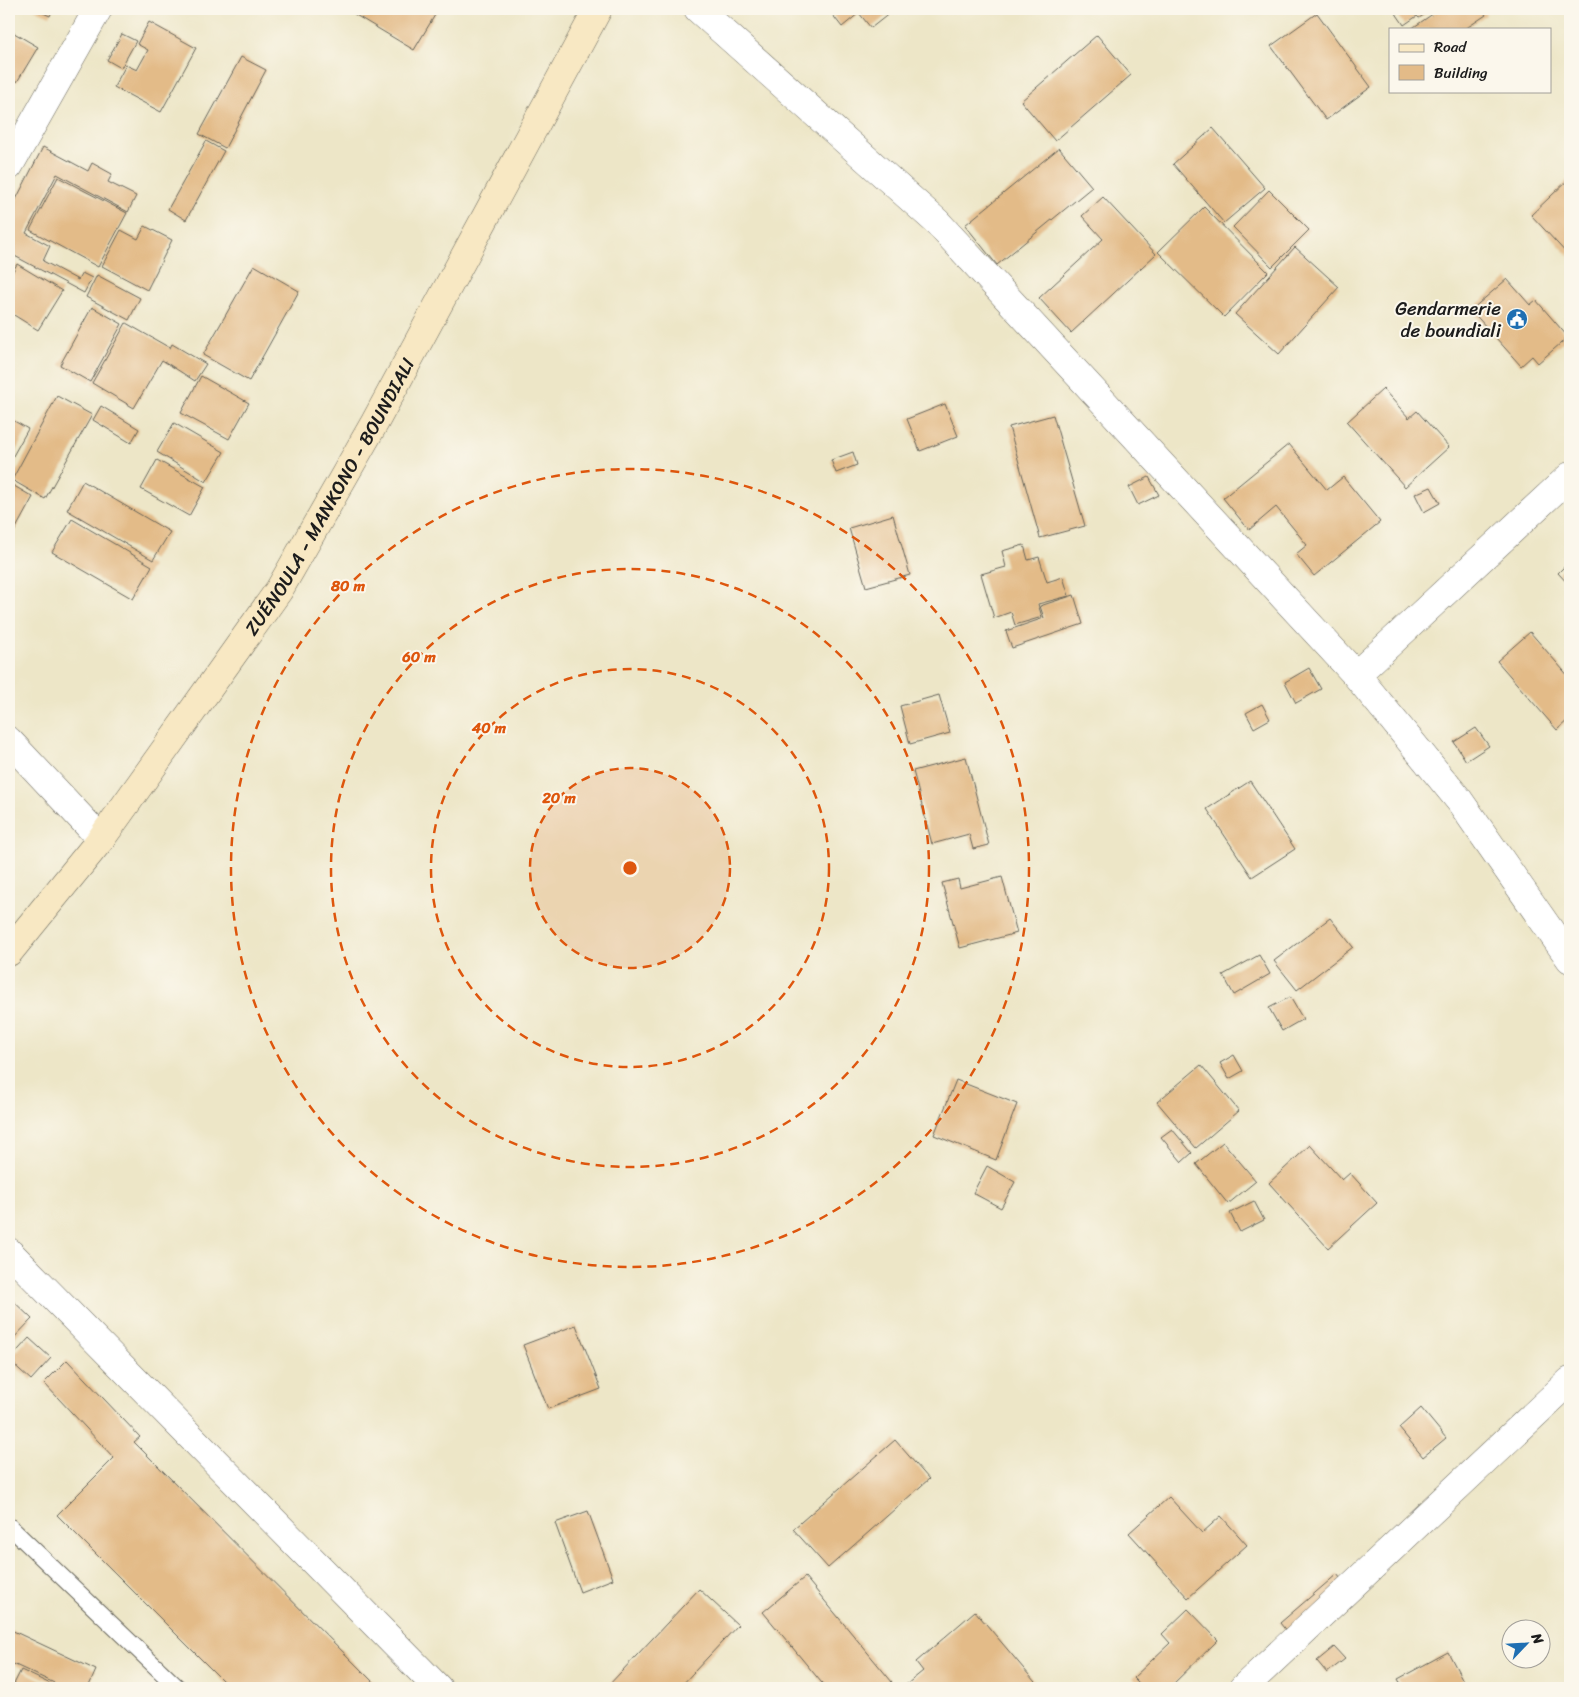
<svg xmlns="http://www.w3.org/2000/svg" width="1579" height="1697" font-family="Sriracha,sans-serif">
	<rect width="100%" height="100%" fill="#fbf7ec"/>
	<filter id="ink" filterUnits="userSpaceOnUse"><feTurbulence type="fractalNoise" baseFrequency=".02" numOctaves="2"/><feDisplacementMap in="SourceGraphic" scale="10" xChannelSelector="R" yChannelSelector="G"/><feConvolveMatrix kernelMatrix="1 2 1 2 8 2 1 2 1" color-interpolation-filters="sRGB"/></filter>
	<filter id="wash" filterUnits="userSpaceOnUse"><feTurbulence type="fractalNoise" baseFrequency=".0096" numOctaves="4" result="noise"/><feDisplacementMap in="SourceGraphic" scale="20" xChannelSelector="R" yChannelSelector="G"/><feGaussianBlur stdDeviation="1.12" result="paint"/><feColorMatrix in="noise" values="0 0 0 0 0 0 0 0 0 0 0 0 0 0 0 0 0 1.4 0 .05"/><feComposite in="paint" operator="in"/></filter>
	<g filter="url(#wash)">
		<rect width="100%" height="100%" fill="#ede6c7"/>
		<g id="blocks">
			<!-- building -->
			<g fill="#e3bb88">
				<path d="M34,9H53L50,16Z"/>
				<path d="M358,9H435L438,10L414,50L354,14Z"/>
				<path d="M828,9H895L871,28L859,13L842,27Z"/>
				<path d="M1393,9L1416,10L1433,9L1419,18L1417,16L1404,25Z"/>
				<path d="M1436,9H1482L1486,15L1465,29H1411L1437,11Z"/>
				<path d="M1317,13L1371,87L1326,120L1271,46Z"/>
				<path d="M149,22L196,48L161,112L114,87L126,65L137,70L148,50L137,44Z"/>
				<path d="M9,30L38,47L17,82L9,77Z"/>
				<path d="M122,34L136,41L121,68L107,60Z"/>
				<path d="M1097,35L1131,75L1055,141L1021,101Z"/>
				<path d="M241,57L266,70L225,148L199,134Z"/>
				<path d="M1213,128L1265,188L1224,223L1173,164Z"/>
				<path d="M206,141L224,151L186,220L168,209Z"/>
				<path d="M43,147L88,171L92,163L112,174L108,182L136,196L128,212L57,174L26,233L50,246L43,261L78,280L82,273L92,278L84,293L9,253V213Z"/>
				<path d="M1059,148L1092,187L997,265L965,225Z"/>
				<path d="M58,177L127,213L98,267L30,230Z"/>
				<path d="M1570,178V257L1531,215Z"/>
				<path d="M1269,190L1309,230L1272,267L1233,227Z"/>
				<path d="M1103,197L1156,254L1071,333L1039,298L1103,239L1082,216Z"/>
				<path d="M1204,207L1268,272L1224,317L1158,252Z"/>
				<path d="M145,226L172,240L147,290L102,266L121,230L138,239Z"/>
				<path d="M1295,247L1339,287L1279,354L1235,314Z"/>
				<path d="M17,264L62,291L38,330L9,312V278Z"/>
				<path d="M254,265L299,291L249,381L203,355Z"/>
				<path d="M97,275L140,298L129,320L86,297Z"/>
				<path d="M1507,279L1530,305L1536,300L1568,337L1538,363L1532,356L1521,366L1471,310Z"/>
				<path d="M92,307L122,324L90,382L60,365Z"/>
				<path d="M126,323L170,348L172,344L206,364L195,381L162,360L134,408L92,383Z"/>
				<path d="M201,376L249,403L229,439L181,413Z"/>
				<path d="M1383,389L1409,418L1417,411L1449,447L1405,487L1347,422Z"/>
				<path d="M57,396L92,415L45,499L12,480Z"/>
				<path d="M945,404L958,436L920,451L907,419Z"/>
				<path d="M101,406L139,429L131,443L93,420Z"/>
				<path d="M1053,415L1085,526L1040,538L1009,427Z"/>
				<path d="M9,418L28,429L9,463Z"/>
				<path d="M174,423L224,452L206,482L157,452Z"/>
				<path d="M1289,444L1327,490L1343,477L1380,522L1314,576L1296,554L1307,545L1276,507L1249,530L1223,498Z"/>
				<path d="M853,452L857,465L836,473L831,460Z"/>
				<path d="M157,460L205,487L189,516L141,489Z"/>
				<path d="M1149,477L1159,495L1138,505L1129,487Z"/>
				<path d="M83,481L170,532L153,560L67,510Z"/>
				<path d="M9,483L33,497L9,541Z"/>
				<path d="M1431,487L1440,503L1424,512L1415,494Z"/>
				<path d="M893,515L910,575L866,587L849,528Z"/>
				<path d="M72,519L152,566L133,599L52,552Z"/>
				<path d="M1024,545L1028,560L1039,557L1047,582L1063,577L1069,596L1038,604L1042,617L1015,625L1011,612L994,618L981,574L1006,567L1002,551Z"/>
				<path d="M1570,561V586L1558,573Z"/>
				<path d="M1074,595L1083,624L1012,648L1006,631L1044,618L1040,606Z"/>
				<path d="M1530,632L1570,678V718L1557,730L1497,661Z"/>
				<path d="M1309,668L1321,689L1296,703L1285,682Z"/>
				<path d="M939,695L950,733L910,744L900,706Z"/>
				<path d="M1262,704L1270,719L1254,728L1246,713Z"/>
				<path d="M1476,728L1489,746L1466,761L1454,742Z"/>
				<path d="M966,757L989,845L973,849L969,834L932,844L913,771Z"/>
				<path d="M1250,781L1295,849L1252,877L1207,809Z"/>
				<path d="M1002,877L1017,933L960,948L942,883L958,879L960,888Z"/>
				<path d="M1330,918L1353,947L1297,990L1274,961Z"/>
				<path d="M1259,955L1270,974L1234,995L1223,975Z"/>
				<path d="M1290,997L1303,1019L1282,1031L1269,1008Z"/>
				<path d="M1234,1055L1243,1071L1229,1079L1220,1063Z"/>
				<path d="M1201,1065L1239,1111L1196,1148L1157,1102Z"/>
				<path d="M956,1080L1017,1104L996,1160L934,1135Z"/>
				<path d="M1172,1129L1192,1153L1182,1162L1161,1137Z"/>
				<path d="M1223,1142L1256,1181L1228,1204L1196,1164Z"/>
				<path d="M1310,1145L1342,1180L1350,1173L1377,1203L1328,1248L1269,1183Z"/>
				<path d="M987,1166L1015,1182L1001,1208L973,1193Z"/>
				<path d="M1254,1201L1264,1220L1240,1232L1230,1213Z"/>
				<path d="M9,1297L32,1319L9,1343Z"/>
				<path d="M576,1325L601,1389L548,1409L523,1345Z"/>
				<path d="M29,1338L51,1358L31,1380L9,1360Z"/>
				<path d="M67,1360L140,1437L134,1442L379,1688H230L57,1515L114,1458L44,1383Z"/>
				<path d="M1421,1408L1446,1438L1423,1457L1399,1428Z"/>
				<path d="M895,1440L929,1479L828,1568L793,1529Z"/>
				<path d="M1169,1497L1202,1533L1221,1516L1247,1545L1188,1598L1129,1533Z"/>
				<path d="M588,1511L613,1579L580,1592L555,1523Z"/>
				<path d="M1337,1574L1348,1588L1291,1637L1280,1623Z"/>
				<path d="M805,1577L892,1682L884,1688H826L763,1612Z"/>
				<path d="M699,1589L738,1625L679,1688H606Z"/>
				<path d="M1188,1609L1218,1640L1169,1688H1143L1133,1678L1170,1643L1162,1634Z"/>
				<path d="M975,1611L1040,1688H902L923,1671L916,1662Z"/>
				<path d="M9,1629L96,1670L88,1688H65L9,1662Z"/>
				<path d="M1334,1647L1345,1659L1327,1673L1317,1661Z"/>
				<path d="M1448,1652L1467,1688H1403L1398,1679Z"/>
				<path d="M21,1670L59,1688H12Z"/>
			</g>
		</g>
	</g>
	<g filter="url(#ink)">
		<use href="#blocks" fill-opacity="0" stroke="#656358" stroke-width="1"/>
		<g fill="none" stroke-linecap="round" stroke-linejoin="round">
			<!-- lane casing -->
			<g stroke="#656358" stroke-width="18">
				<path id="lane" d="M9,1526L178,1688"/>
			</g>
			<!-- street casing -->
			<g stroke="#656358" stroke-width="29">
				<g id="street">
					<path d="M698,9L937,222L1356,675L1459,800L1570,959"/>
					<path d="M9,166L98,9"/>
					<path d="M1356,675L1570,476"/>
					<path d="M9,741L101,839"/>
					<path d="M9,1252L438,1688"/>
					<path d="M1243,1688L1570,1381"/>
				</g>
			</g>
			<!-- secondary casing -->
			<g stroke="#656358" stroke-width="29">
				<g id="secondary">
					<path id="s1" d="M9,952L101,839L279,590L375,422L598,9"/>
				</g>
			</g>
			<!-- lane -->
			<use href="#lane" stroke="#fff" stroke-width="16"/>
			<!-- street -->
			<use href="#street" stroke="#fff" stroke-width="28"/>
			<!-- secondary -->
			<use href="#secondary" stroke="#f8e8c3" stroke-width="28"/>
		</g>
	</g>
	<!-- distance rings -->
	<circle cx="630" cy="868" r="100" fill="#de560d" fill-opacity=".12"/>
	<g fill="none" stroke="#de560d" stroke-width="2.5" stroke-dasharray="9 6">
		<circle cx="630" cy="868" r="100"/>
		<circle cx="630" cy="868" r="199"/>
		<circle cx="630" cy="868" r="299"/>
		<circle cx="630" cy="868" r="399"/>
	</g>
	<!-- icons -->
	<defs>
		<g id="civic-disc" transform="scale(1.125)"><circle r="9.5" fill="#1f6fb2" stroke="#fbf7ec"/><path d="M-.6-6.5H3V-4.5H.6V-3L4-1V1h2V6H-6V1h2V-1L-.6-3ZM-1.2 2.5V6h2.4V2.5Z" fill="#fff"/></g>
	</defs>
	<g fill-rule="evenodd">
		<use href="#civic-disc" x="1517" y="319"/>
	</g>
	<g text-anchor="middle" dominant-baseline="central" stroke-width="4" stroke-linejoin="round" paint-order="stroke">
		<!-- poi labels -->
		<g font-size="19" fill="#1c1c1c" stroke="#fbf7ec" text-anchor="end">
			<text x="1501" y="308">Gendarmerie<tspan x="1501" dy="22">de boundiali</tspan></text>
		</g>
		<!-- street labels -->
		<g font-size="19" fill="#1c1c1c" stroke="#fbf7ec">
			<text stroke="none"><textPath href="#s1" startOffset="558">ZUÉNOULA - MANKONO - BOUNDIALI</textPath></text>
		</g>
	</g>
	<circle cx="630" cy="868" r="8" fill="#de560d" stroke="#fbf7ec" stroke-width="2.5"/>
	<g font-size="15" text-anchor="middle" font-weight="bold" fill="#de560d" stroke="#fbf7ec" stroke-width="4" stroke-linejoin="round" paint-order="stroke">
		<text x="348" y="591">80 m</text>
		<text x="419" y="662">60 m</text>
		<text x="489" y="733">40 m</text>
		<text x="559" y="803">20 m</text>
	</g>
	<!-- margin -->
	<rect width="1579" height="1697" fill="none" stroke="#fbf7ec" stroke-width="30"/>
	<!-- legend -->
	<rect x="1389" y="28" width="162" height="65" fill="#fbf7ec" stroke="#a29f99"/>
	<rect x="1399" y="44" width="25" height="8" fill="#f8e8c3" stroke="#a29f99"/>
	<text x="1434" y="52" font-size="15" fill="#1c1c1c">Road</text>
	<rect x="1399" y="65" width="25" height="15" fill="#e3bb88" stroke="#a29f99"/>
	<text x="1434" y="78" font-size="15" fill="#1c1c1c">Building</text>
	<!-- north arrow -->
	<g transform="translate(1526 1644) rotate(65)"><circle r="24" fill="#fbf7ec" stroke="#a29f99"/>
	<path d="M0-4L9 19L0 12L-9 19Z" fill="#1f6fb2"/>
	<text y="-8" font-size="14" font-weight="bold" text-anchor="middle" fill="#1c1c1c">N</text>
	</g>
</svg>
